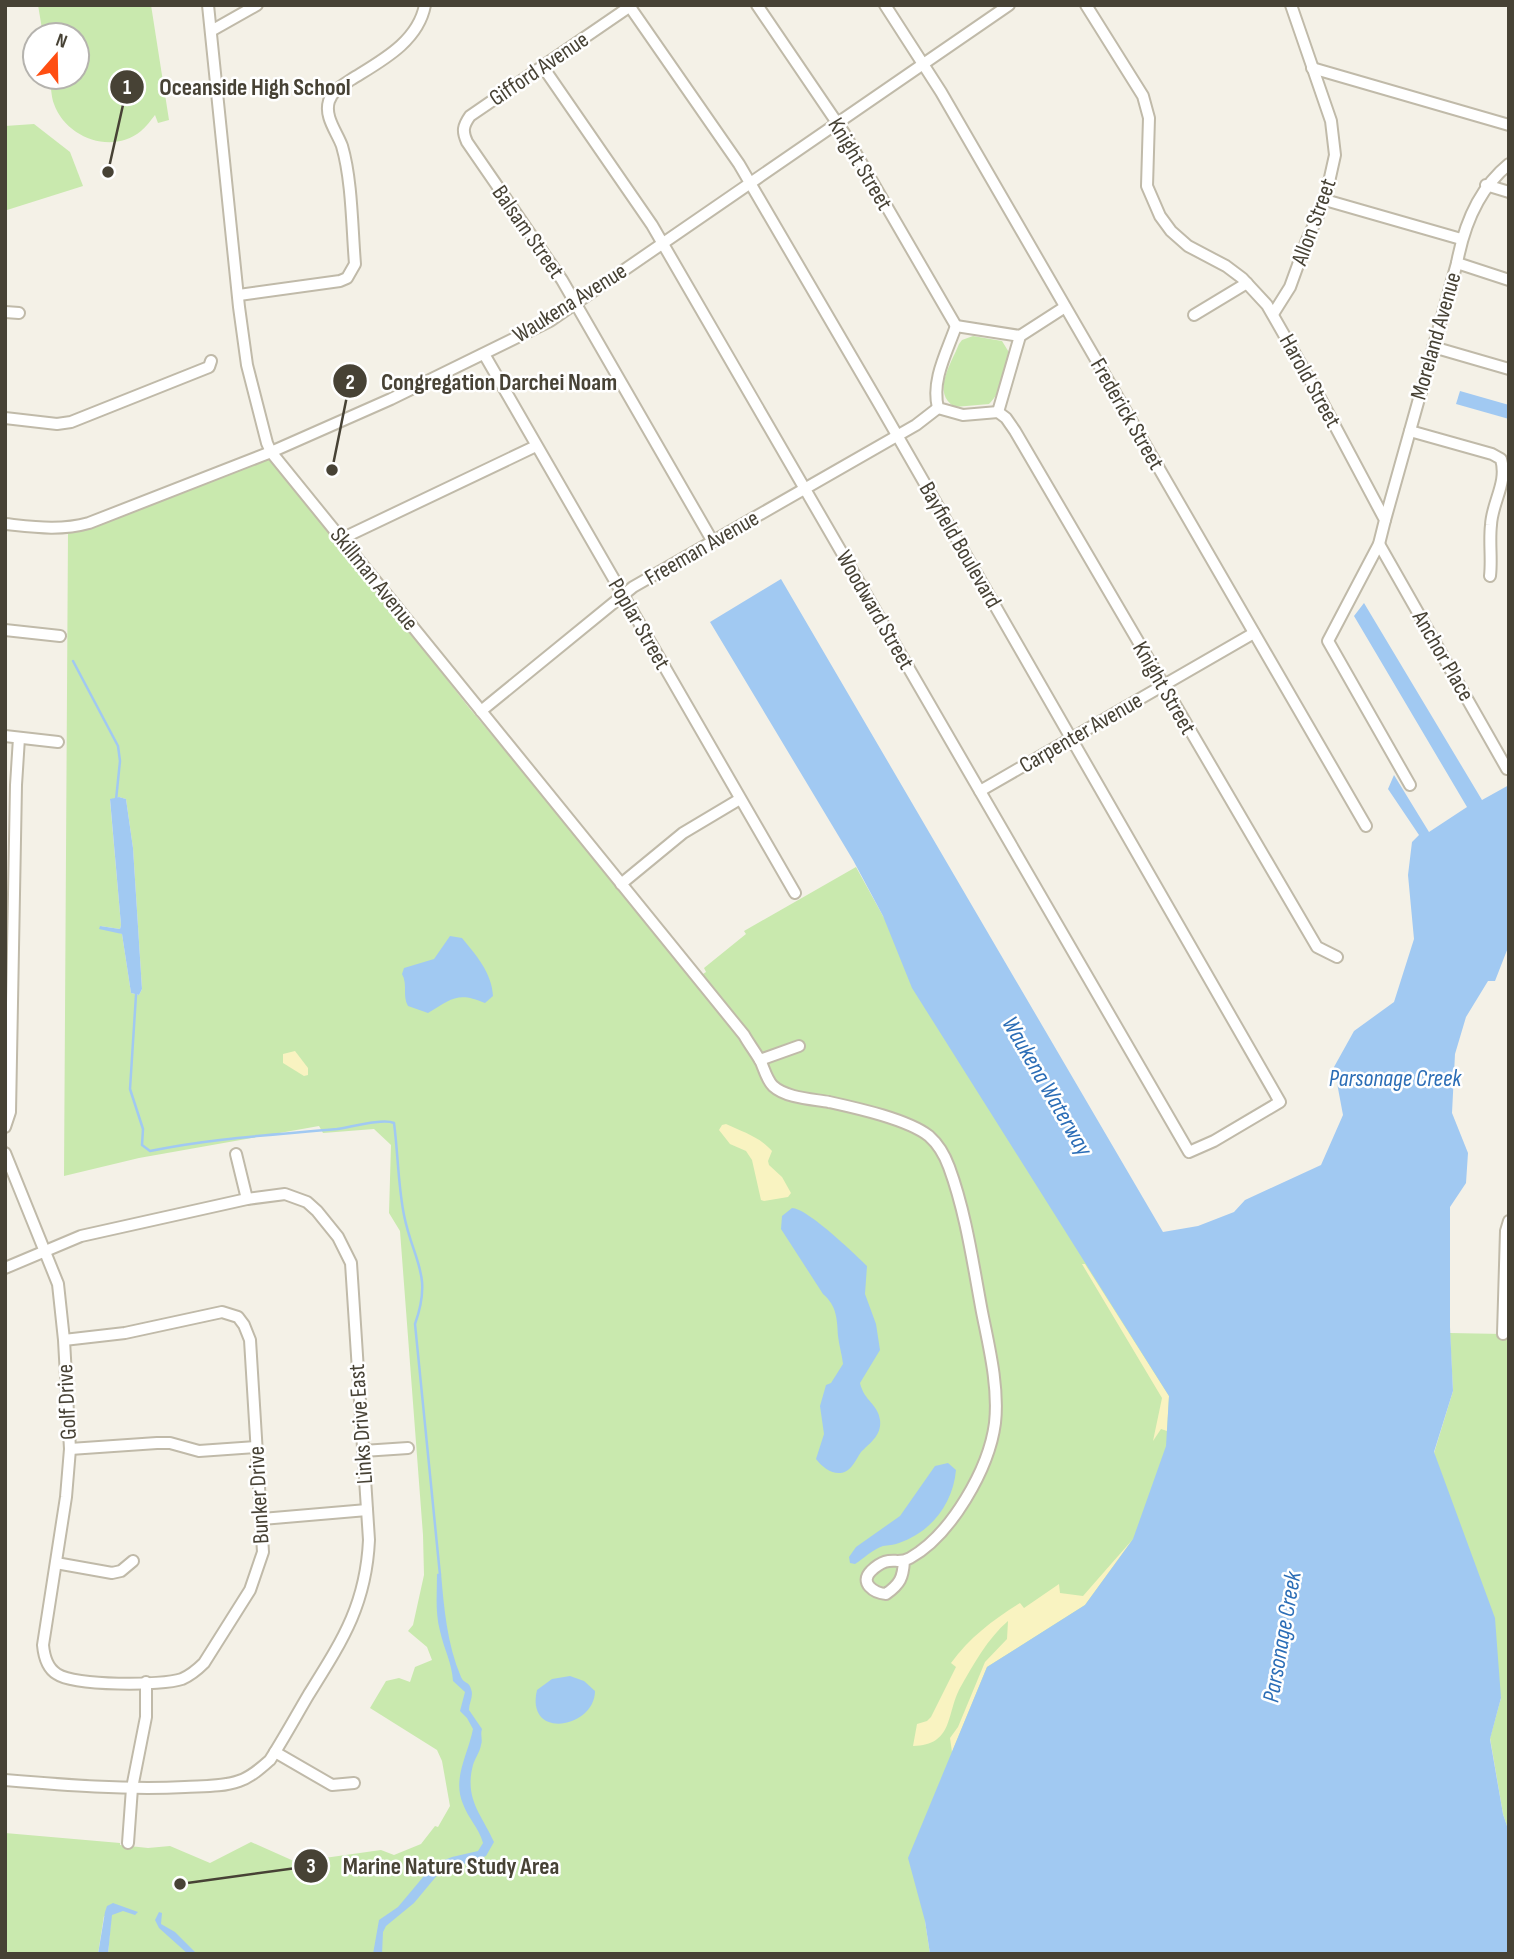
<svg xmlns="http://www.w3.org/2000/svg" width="1514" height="1959" font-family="'Sofia Sans Condensed',sans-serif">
	<rect width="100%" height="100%" fill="#f4f1e7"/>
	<!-- green -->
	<g fill="#c9e9ae" fill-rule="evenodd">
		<path d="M38,5H151L169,120L158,123L155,115C151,120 146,127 141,131C112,155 66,138 54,104C51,96 51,86 50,77H77V35H43Z"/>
		<path d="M34,124L70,152L83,186L7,210L5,209V126Z"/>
		<path d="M973,336L1002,341L1010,354C1006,370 1001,393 989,404L955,407C931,393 951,364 959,344L962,340Z"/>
		<path d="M271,454L470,709L697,978L706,972L704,968L746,934L744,931L856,867L883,916L1174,1395L1176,1483L925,1921L930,1954H108L111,1918L104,1916L98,1954H5V1833L120,1843V1845L148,1848L170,1846L210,1863L251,1842L296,1862L381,1850L394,1855L421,1844L435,1826L438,1827L450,1806L442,1761L437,1750L370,1708L386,1681L399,1678L410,1682L415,1667L432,1660L427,1647L408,1631L413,1625L424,1575L423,1535L400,1231L389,1213L391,1145L374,1129L323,1133L319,1126L139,1158L64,1176L68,532ZM119,797L126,799L133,848L142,989L139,995L131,993L122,934L100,926L120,929L121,925L110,800Z"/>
		<path d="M1509,1287V1832L1503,1814L1490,1738L1501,1698L1434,1453L1453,1391L1450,1333L1503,1334Z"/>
	</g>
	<!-- sand -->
	<g fill="#f9f3c1">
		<path d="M295,1051L308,1068V1075L304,1076L283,1063V1054Z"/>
		<path d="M726,1124C743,1132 760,1137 772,1151L768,1161L769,1165L782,1177L791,1193L788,1197L764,1201L761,1200L752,1160L746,1151L730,1144L719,1130L722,1125Z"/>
		<path d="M1082,1264H1085L1169,1396L1167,1431L1161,1429L1153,1441L1162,1398Z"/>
		<path d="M1133,1539L1085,1605L987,1667L952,1752L950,1738L958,1727L985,1662L1007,1639L1008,1621C988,1638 973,1665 960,1688C946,1714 954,1745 913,1746L917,1724L927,1721L931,1717L956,1667L951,1663C969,1638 994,1619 1020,1603L1024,1608L1059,1584L1060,1593L1083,1596Z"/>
	</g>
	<!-- water -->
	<g fill="#a1c9f2">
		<path d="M1460,391L1509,405V419L1456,404Z"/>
		<path d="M781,579L1163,1232L1198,1226L1234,1212L1245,1200L1321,1165L1343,1115L1334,1067L1354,1031L1394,1002L1414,939L1408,875L1412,842L1419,835L1388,789L1394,775L1429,832L1467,807L1354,616L1364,603L1482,800L1509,785V945L1495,981H1488L1466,1017L1455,1054L1452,1113L1468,1153L1466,1183L1450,1207V1327L1453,1391L1434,1452L1495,1618L1501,1698L1490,1739L1503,1814L1509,1832V1954H930L925,1921L908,1858L987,1667L1085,1605L1133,1539L1166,1446L1169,1396L912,988L883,916L853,860L710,622Z"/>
		<path d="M119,797L126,799L133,848L142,989L139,995L131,993L122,934L99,929L100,926L120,929L121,925L110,799Z"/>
		<path d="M450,936L462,938C476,955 492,973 493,996L485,1003C458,991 451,999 428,1013L408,1006C402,996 408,985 402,974L404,968L434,959Z"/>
		<path d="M792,1208C807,1208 855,1254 867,1266L865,1294L876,1324L880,1350L860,1383C864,1401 878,1404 880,1420C882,1435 870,1443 861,1452C858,1456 856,1461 852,1466C841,1480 825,1471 816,1459L824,1434L820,1406L826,1385L831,1383L843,1364C842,1355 839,1345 838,1336C837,1319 837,1306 823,1294L781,1229L782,1216Z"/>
		<path d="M948,1463L956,1470C953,1504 931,1532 899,1543C894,1545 888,1545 883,1546C873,1549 863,1559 855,1564L850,1563L849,1557L856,1547L900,1516L935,1466Z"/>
		<path d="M441,1573C444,1608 447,1644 461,1677C464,1684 469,1681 471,1689C474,1696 469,1703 469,1710L482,1729C480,1735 483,1740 481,1745C480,1752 475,1758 473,1765C464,1799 482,1815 494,1842L486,1856L439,1873L414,1903L386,1926L383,1932L382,1954H373L379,1920L398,1907L434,1864L452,1857L478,1851L483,1843C479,1828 468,1818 463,1804C452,1778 468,1755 473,1729L467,1718L460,1711L465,1692L453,1681C452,1663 444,1649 440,1631C435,1612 437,1594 437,1574Z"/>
		<path d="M570,1676L584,1681L595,1691C595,1728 525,1741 537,1690L552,1679Z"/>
		<path d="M113,1903L138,1912L135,1915L123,1911L112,1915L108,1954H98L105,1912L107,1906Z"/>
		<path d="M159,1912L162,1913L161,1924L175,1932L197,1954H188L159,1928L155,1920Z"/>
	</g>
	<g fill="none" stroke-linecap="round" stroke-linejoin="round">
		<!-- stream -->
		<g stroke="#a1c9f2" stroke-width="2.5">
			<path d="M73,661L118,746L120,761L116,800"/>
			<path d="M136,995L130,1089L143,1129L142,1145L150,1151C212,1138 274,1135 337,1129C351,1127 383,1118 394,1123C398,1153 398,1185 404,1215C413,1261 433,1274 415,1324L440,1575"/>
		</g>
		<!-- street casing -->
		<g stroke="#c0baa9" stroke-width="14">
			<g id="street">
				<path d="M208,5L239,307L247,365L267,443L271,452L744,1035C749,1044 756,1053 761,1062C764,1069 767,1080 773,1086C786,1098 812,1099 829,1102C856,1108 907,1119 929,1136C938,1144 945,1156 949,1167C966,1213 973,1264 982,1312C989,1347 999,1387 995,1423C989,1469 951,1535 910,1558C896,1566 890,1553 871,1571C859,1583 874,1593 886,1594C900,1584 903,1578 904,1561"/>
				<path d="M632,5L470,116C463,126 462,131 467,142L562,280L713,542"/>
				<path d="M757,5L844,133L956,326"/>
				<path d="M885,5L941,92L1366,826"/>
				<path d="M1086,5L1143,96L1149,118L1147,186L1160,216L1171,231L1188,246L1226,266L1242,278L1267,305L1319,396L1385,520L1379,544L1328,641L1410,785"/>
				<path d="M211,31L257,5"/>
				<path d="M543,67L652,225L1189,1152L1214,1141L1280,1102L878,402L739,164L630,7"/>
				<path d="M1312,68L1509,125"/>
				<path d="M1486,185L1509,192"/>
				<path d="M1325,200L1461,239"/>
				<path d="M1457,263L1509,280"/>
				<path d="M239,295L340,281L347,278L355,264C352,228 352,180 342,146C337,132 324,117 329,101C333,90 343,85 352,79C381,61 418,42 425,5"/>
				<path d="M5,312L19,313"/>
				<path d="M1273,314L1290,287L1307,240L1325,200L1335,155L1331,121L1291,5"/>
				<path d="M1194,315L1247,283"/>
				<path d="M956,326C947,352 931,380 938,408L963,415L998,412"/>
				<path d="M956,326L1020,336"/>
				<path d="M1433,347L1509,369"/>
				<path d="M484,354L795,893"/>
				<path d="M998,412L1006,418L1015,431L1317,947L1337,957"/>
				<path d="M998,412L1020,336L1065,307"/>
				<path d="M5,418L57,424L71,422L209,367L211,361"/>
				<path d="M1410,431L1492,454L1501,459C1508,483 1492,502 1491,525C1489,542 1492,559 1490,576"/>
				<path d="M1385,520L1457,263C1464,225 1478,189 1509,164"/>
				<path d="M5,524C34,527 60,531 89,523L271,452L391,399L550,321L1009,5"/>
				<path d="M341,539L536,446"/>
				<path d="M1379,544L1507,769"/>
				<path d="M5,630L60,636"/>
				<path d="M481,711L633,587L916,425L938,408"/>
				<path d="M5,736L58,742"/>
				<path d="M980,791L1254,633"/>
				<path d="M621,884L683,833L740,799"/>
				<path d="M760,1060L799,1046"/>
				<path d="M5,1127L10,1112L16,785L19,738"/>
				<path d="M5,1153L58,1284L64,1340L70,1449L66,1497L43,1645C44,1656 47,1668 57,1674C74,1686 162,1686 182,1679C191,1675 197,1670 204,1663L250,1590L263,1552L250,1340L244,1325L238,1317L222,1312L125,1333L64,1340"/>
				<path d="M236,1154L247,1199"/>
				<path d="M5,1268L81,1236L247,1199L285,1194L307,1202L317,1211L338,1237L351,1263L369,1540C366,1605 342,1641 309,1694C296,1716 284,1738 270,1760C261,1768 251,1777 239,1781C222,1787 203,1786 185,1787C125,1790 65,1785 5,1780"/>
				<path d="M1503,1334L1506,1231L1509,1221"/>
				<path d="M70,1449L157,1443H170L199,1451L256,1447"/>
				<path d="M363,1451L408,1448"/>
				<path d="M262,1519L367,1510"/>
				<path d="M56,1563L112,1573L121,1571L133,1561"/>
				<path d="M275,1752L332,1785L354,1783"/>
				<path d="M128,1843L132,1788L146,1717V1682"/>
			</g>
		</g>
		<!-- street -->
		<use href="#street" stroke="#fff" stroke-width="10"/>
	</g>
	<g text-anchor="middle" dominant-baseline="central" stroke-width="5" stroke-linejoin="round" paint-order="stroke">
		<!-- street labels -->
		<g font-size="23" fill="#474235" stroke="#fff">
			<text transform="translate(539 69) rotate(-34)">Gifford Avenue</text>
			<text transform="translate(860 164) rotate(59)">Knight Street</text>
			<text transform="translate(1314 222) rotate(-70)">Allon Street</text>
			<text transform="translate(528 232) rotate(55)">Balsam Street</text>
			<text transform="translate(570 303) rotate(-32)">Waukena Avenue</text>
			<text transform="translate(1436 336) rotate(-74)">Moreland Avenue</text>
			<text transform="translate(1310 381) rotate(61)">Harold Street</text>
			<text transform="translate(1127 414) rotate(60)">Frederick Street</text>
			<text transform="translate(960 545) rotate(60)">Bayfield Boulevard</text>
			<text transform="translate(702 548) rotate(-30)">Freeman Avenue</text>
			<text transform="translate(374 579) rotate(51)">Skillman Avenue</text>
			<text transform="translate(875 610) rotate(60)">Woodward Street</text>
			<text transform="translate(639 624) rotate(60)">Poplar Street</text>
			<text transform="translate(1443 656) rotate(60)">Anchor Place</text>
			<text transform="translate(1164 688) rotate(60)">Knight Street</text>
			<text transform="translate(1081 733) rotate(-30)">Carpenter Avenue</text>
			<text transform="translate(67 1402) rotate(-93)">Golf Drive</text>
			<text transform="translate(361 1424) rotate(-94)">Links Drive East</text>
			<text transform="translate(259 1495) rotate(-93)">Bunker Drive</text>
		</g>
		<!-- water labels -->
		<g font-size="24" font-style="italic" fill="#2b6db6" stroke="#fff">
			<text x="1395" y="1078">Parsonage Creek</text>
			<text transform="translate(1047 1086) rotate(60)">Waukena Waterway</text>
			<text transform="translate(1282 1637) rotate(-80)">Parsonage Creek</text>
		</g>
	</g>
	<!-- callouts -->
	<path fill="none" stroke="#474235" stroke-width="2.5" d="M108 172L127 87M332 470L350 381M180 1884L311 1866"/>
	<g fill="#474235" stroke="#fff" stroke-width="2.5">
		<circle cx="108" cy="172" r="7"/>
		<circle cx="332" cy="470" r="7"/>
		<circle cx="180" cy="1884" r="7"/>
		<circle cx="127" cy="87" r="18"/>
		<circle cx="350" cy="381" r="18"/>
		<circle cx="311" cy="1866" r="18"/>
	</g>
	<g font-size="21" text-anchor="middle" font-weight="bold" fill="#fff">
		<text x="127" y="94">1</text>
		<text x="350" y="389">2</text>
		<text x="311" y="1873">3</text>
	</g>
	<g font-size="24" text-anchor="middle" font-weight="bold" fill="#474235" stroke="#fff" stroke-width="5" stroke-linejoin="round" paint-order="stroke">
		<text x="255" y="95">Oceanside High School</text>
		<text x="499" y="390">Congregation Darchei Noam</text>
		<text x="451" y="1874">Marine Nature Study Area</text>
	</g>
	<!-- border -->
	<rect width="1514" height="1959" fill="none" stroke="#474235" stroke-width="14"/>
	<!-- north arrow -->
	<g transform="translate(56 56) rotate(20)"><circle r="33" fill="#ffffff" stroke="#b5b3ae" stroke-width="2"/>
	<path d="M0-5L12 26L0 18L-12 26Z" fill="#ff4e12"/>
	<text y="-10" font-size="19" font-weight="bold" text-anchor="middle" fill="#474235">N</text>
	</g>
</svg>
